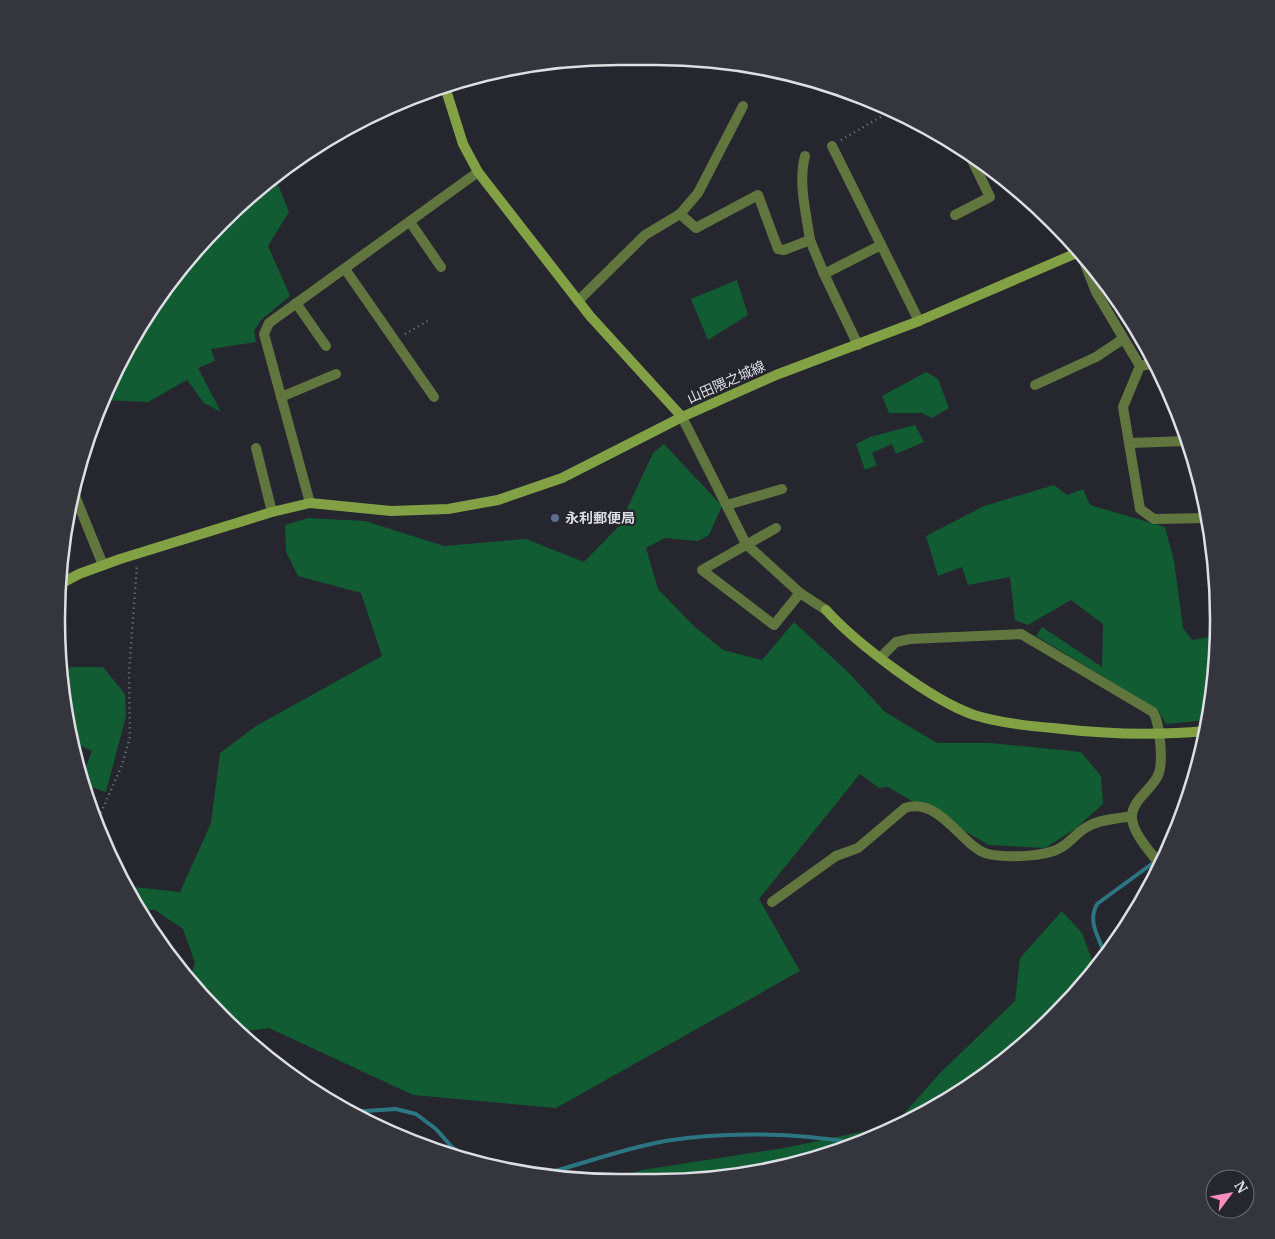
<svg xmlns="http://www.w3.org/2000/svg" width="1275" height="1239" font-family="Merriweather,'Noto Sans JP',serif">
	<rect width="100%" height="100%" fill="#25262e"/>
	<!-- forest -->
	<g fill="#115c32">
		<path d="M275,177L289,212L268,246L290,296L261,320L254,331L256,342L211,349L215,361L198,368L221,412L204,403L187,380L148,402L101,400L151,307L221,221Z"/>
		<path d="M737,280L748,315L708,340L691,299Z"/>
		<path d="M926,372L938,379L949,408L932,418L922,413H889L882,396Z"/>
		<path d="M915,425L924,442L896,454L892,444L872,453L877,465L865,470L856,444L870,437Z"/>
		<path d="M664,444L722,506L709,535L698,541L665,538L646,548L658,589L695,627L723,650L762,660L794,622L849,673L885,712L937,743H990L1081,752L1101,776L1103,804L1075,829L1045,848L989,845L888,787L879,788L860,774L759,899L800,971L556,1108L413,1095L269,1028L238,1032L189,980L195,963L183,929L155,910H140L125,886L180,892L211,823L220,753L256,726L382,656L361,593L298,576L286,552L285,525L308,518L365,521L444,546L526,539L584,562L619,526L653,453Z"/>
		<path d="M1054,485L1067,495L1083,489L1090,505L1165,527L1174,561L1183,628L1192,640L1210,637L1216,632L1214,693L1208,720L1166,724L1158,710L1036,636L1042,627L1102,667L1103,624L1071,600L1028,625L1015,620L1010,577L968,585L962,567L938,576L926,536L984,506Z"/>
		<path d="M71,667H103L125,694L126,716L106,792L82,784L81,779L92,751L71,741L61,679Z"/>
		<path d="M1062,911L1082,933L1095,968L1079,991L998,1067L904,1125L801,1164L692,1182L609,1180L642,1170L784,1148L894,1125L940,1073L1015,1001L1020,958Z"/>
	</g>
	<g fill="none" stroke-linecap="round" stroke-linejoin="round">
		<!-- stream -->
		<g stroke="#2b7681" stroke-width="4">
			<path d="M1105,955C1099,937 1087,922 1097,904L1164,855"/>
			<path d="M349,1112L396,1109L416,1114L436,1129L451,1146L470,1160"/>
			<path d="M537,1176C580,1165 621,1149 665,1141C724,1131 796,1133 855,1143"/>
		</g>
		<!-- path -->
		<g stroke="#7d7e85" stroke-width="2.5" stroke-dasharray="1 4" stroke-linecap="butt">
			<path d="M841,140L891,111"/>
			<path d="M405,334L431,319"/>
			<path d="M97,822L122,765L130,737L129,672L137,565"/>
		</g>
		<!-- street -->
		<g stroke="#61753e" stroke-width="10">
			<path d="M832,146L919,321"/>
			<path d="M680,214L698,193L743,106"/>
			<path d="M955,215L990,197L970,156"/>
			<path d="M410,222L441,267"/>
			<path d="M810,240L824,274L858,345"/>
			<path d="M1081,254L1096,292L1140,366"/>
			<path d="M345,269L434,397"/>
			<path d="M824,274L881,245"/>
			<path d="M578,301L645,235L680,214L696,228L758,195L778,249L784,250L810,240C806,212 798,183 805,156"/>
			<path d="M296,303L326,346"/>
			<path d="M1156,363L1140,366L1123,407L1140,509L1154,519L1207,518"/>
			<path d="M1035,385L1096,357L1123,339"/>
			<path d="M281,397L336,374"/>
			<path d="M682,417L746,544L800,593L826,610"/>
			<path d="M1130,443L1187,441"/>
			<path d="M256,448L272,512"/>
			<path d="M73,491L103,565"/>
			<path d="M310,503L264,334L269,323L478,172"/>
			<path d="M727,505L782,489"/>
			<path d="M776,528L702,570L774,625L800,593"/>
			<path d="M881,657L896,642L910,639L1021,634L1153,712C1160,723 1163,760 1159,773C1154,789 1130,800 1132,819C1134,835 1151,852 1160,865"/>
			<path d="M772,902L836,856L858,848L905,808C940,796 963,848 988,854C1006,858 1045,857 1060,848C1070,843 1077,832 1087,827C1100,819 1117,819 1132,816"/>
		</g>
		<!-- secondary -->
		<g stroke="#82a145" stroke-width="10">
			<path d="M445,87L463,144L478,172L590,316L682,417"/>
			<path d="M62,583L79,574L120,559L272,512L310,503L391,511L448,509L498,500L562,478L682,417L776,375L919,321L1079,252"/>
			<path d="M826,610C857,644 931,700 974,715C1000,723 1027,726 1053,728C1104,734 1154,736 1205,731"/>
		</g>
	</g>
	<!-- markers -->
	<circle fill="#5c6f8a" stroke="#25262e" stroke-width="2" cx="555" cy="518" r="5"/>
	<g text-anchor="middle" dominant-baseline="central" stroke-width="4.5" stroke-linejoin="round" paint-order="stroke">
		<!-- street labels -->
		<g font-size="14" fill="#dddfe4" stroke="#25262e">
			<text transform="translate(726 382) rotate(-24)">山田隈之城線</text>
		</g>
		<!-- poi labels -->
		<g font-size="14" font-weight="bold" fill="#dddfe4" stroke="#25262e" text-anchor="start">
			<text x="565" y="518">永利郵便局</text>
		</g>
	</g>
	<!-- crop -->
	<path d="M0 0H1275V1239H0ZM619 65H656A554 554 0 0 1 1210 619V620A554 554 0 0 1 656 1174H619A554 554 0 0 1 65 620V619A554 554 0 0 1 619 65Z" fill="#34353d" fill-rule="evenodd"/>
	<path fill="none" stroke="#dddfe4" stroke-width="2.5" d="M619 65H656A554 554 0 0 1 1210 619V620A554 554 0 0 1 656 1174H619A554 554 0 0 1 65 620V619A554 554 0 0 1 619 65Z"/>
	<!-- north arrow -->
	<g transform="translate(1230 1194) rotate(58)"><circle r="24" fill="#25262e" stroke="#6f7077"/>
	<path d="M0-4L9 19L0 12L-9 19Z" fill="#fd8ebe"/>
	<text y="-8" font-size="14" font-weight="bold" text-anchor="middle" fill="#dddfe4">N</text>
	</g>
</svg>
